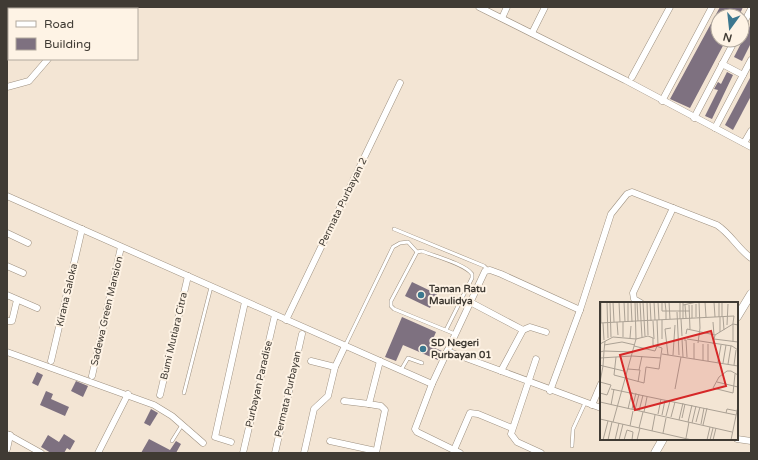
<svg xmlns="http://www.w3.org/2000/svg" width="758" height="460" font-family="'Varela Round',sans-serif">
	<rect width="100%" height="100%" fill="#f3e5d4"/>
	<!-- building -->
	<g fill="#7e7180">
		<path d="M720,7H743L739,16H718V40H726L690,108L670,99Z"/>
		<path d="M751,24V43L742,61L734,57Z"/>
		<path d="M727,72L733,75L712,119L705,116L718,90L714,89L718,82L721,84Z"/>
		<path d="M751,76V96L733,130L725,125Z"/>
		<path d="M412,282L437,294L430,308L405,296Z"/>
		<path d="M402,317L436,332L430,346L442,351L438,360L403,345L396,361L385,357Z"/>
		<path d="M37,372L43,375L38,386L32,383Z"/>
		<path d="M76,381L88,386L83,397L71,391Z"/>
		<path d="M46,391L53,394L51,399L69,407L65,416L40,405Z"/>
		<path d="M151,409L158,413L150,426L144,423Z"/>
		<path d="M64,434L75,441L70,450L67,448L64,453H51L41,447L48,435L59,442Z"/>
		<path d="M149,439L170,450L176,441L181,444L176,453H141Z"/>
	</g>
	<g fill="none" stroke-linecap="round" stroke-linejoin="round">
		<!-- service casing -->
		<g stroke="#9e9181" stroke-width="4">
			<g id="service">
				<path d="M394,229L484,266L488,270"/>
				<path d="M446,330L472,278V274C465,264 434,256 422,251L417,252L391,301V306L394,309L455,334"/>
				<path d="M345,346L393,247L400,243L408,242L417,252"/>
				<path d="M401,370L408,358L422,363"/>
				<path d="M184,393L211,287"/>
				<path d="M172,441L182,425"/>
				<path d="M572,446L573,429L585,403"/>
			</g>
		</g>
		<!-- minor casing -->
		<g stroke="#9e9181" stroke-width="7">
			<g id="minor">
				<path d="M479,7L625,80L751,147"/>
				<path d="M101,9V7"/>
				<path d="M7,16L9,17"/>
				<path d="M502,18L507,7"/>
				<path d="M742,26L751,9"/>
				<path d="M532,33L545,7"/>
				<path d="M7,40L9,35"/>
				<path d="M722,64L743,75"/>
				<path d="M632,77L670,7"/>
				<path d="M7,87L29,81L48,59"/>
				<path d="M662,101L712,7"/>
				<path d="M694,118L735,40"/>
				<path d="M715,128L751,60"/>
				<path d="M744,143L751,131"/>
				<path d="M7,196L432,384"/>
				<path d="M7,233L28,243"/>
				<path d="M7,266L23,273"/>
				<path d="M7,295L37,308"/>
				<path d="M470,302L523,330L530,327L546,332"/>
				<path d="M641,303L634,299L633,293L673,208"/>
				<path d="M286,320L400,83"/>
				<path d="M7,321H12L17,300"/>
				<path d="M447,351L601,408"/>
				<path d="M7,352L154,405L172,416L203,443"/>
				<path d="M536,359L511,434L517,442L541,453"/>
				<path d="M51,361L82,229"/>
				<path d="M311,361L335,367"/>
				<path d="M501,371L523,330"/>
				<path d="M92,376L121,247"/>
				<path d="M550,391L580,310"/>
				<path d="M160,395L188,276"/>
				<path d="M344,401L369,404"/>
				<path d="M592,405L601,384"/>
				<path d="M7,434L41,453"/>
				<path d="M737,439L751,441"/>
				<path d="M330,441L376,451"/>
				<path d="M231,442L215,437L245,302"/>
				<path d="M7,449L10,435"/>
				<path d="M454,450L470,413L478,414L512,428"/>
				<path d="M98,453L128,394"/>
				<path d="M243,453L275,315"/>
				<path d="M275,453L302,334"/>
				<path d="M304,453L314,409L328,396L335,367L345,346"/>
				<path d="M376,453L385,410L381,406L369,404L380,361"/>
				<path d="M460,453L417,432L415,429L432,384L485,271L490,270L501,274L580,310L611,214L627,194L632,192L717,225C731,234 738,249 751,258"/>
			</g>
		</g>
		<!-- tertiary casing -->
		<g stroke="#9e9181" stroke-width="9">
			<g id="tertiary">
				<path d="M737,317L751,294"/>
				<path d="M655,453L663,439"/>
			</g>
		</g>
		<!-- service -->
		<use href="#service" stroke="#fff" stroke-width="3"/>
		<!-- minor -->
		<use href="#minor" stroke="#fff" stroke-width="6"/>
		<!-- tertiary -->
		<use href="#tertiary" stroke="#fff" stroke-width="8"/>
	</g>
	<!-- markers -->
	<g fill="#3c778f" stroke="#fef3e5" stroke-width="1.5">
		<circle cx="421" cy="295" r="4"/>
		<circle cx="423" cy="349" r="4"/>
	</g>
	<g text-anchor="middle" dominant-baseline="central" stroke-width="4" stroke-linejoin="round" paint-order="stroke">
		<!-- street labels -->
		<g font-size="10" fill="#403b34" stroke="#fef3e5">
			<text transform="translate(343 202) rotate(-64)">Permata Purbayan 2</text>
			<text transform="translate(67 295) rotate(-77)">Kirana Saloka</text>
			<text transform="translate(107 311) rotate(-77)">Sadewa Green Mansion</text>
			<text transform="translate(174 336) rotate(-77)">Bumi Mutiara Citra</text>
			<text transform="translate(259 384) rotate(-77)">Purbayan Paradise</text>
			<text transform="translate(288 394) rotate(-77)">Permata Purbayan</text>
		</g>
		<!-- poi labels -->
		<g font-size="10" font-weight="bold" fill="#403b34" stroke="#fef3e5" text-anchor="start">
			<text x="429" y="289">Taman Ratu<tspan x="429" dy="12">Maulidya</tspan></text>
			<text x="431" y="343">SD Negeri<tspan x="431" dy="12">Purbayan 01</tspan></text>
		</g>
	</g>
	<!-- overview -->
	<g transform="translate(600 302)">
		<rect width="138" height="138" fill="#f3e5d4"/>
		<path fill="none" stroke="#aba194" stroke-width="1" d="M1,0V21M7,0L8,36M13,0L14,20M19,0L20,20M24,0L25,20M28,0V20M31,0L32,20M37,0L38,19M40,0L41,19M43,0L45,34M47,0L48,33M50,0L51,19M54,0L55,18M58,0L59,18M62,0V9H66L65,0M69,0L70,17M80,0V17M105,0L106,15M114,0L115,15M119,0V15M10,1L11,35M122,1V15M96,2V15M83,3L97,0M85,3L86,16M89,3L90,27M92,3V16M77,10L79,53M120,15V30M123,15L124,28M81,17L82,34M83,17V0M57,18L58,43M62,18V37M66,18V9H90M36,19L134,14L133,21M41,19L42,35M53,19L54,37M17,20L18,33M23,20V35M113,20L114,33M0,21L36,19M3,21L4,38M127,23L128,2M86,32L87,27L115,33M30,36L31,24M82,37L83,55M87,37L132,44L138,48M114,37L138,40M84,38H86L87,55M5,39L4,49L33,50M133,40V21M94,41V57M98,41L100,26L99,0M0,42L13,35L36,37L48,34L53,36V43L62,46L59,67L46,65L44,81L14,73L16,55M103,42V58M108,42V59M113,42L115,33L133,22L138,23M4,43L22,40L35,43M34,44L55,49L57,44M0,50L4,49L3,64L24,69M62,52L138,64M68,53L65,27L71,26M73,53L75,23M0,56L32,54L61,56M118,60L121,43M123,61L126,43M128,62L131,44M0,63L3,64L0,80M134,63L136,48M28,67L40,68L38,80M39,68L42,54M135,72L133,91L113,86L119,75L127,69H131L138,73M0,80L11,83L7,93L0,91M117,80L138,85M11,87L136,113M75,87L81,55M0,100L132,130M11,103L14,87M28,107L32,90M32,107L36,91M35,108L39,92M39,109L43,93M44,110L47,95M126,111L127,107L137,109M58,112L61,97M62,113L65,98M66,114L70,99M71,115L75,100M82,116L85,102M0,117L13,120L36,37L35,0M79,118L83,101M13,120L92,138M88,120L92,103M96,120L100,105M92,121L96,104M101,122L104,106M103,123L107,106M30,124L33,109M39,126L43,110M52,129L55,113M63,131L66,116M86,136L89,120M3,138L8,119M8,138L12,120M15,138L19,121M19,138L23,122M24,138L27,128L33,130L32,138M37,138L40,126M107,138L110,125M110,138L113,126M113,138L116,126M131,138L138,104"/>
		<path fill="#d62828" fill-opacity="0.15" stroke="#d62828" stroke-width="2" d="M111,29L126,84L35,108L20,53Z"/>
		<rect width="138" height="138" fill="none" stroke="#403b34" stroke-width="2"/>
	</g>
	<!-- border -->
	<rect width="758" height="460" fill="none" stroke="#403b34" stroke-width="16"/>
	<!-- legend -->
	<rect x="8" y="8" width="130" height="52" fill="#fef3e5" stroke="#b2a99e"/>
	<rect x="16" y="21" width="20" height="6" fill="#ffffff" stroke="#b2a99e"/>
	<text x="44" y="28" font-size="12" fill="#403b34">Road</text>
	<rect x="16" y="38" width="20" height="12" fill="#7e7180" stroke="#b2a99e"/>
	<text x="44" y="48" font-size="12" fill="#403b34">Building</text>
	<!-- north arrow -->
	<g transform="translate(730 28) rotate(195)"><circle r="19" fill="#fef3e5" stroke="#b2a99e"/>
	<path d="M0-3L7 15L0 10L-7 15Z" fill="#3c778f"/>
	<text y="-6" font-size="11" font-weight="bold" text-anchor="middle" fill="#403b34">N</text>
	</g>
</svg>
